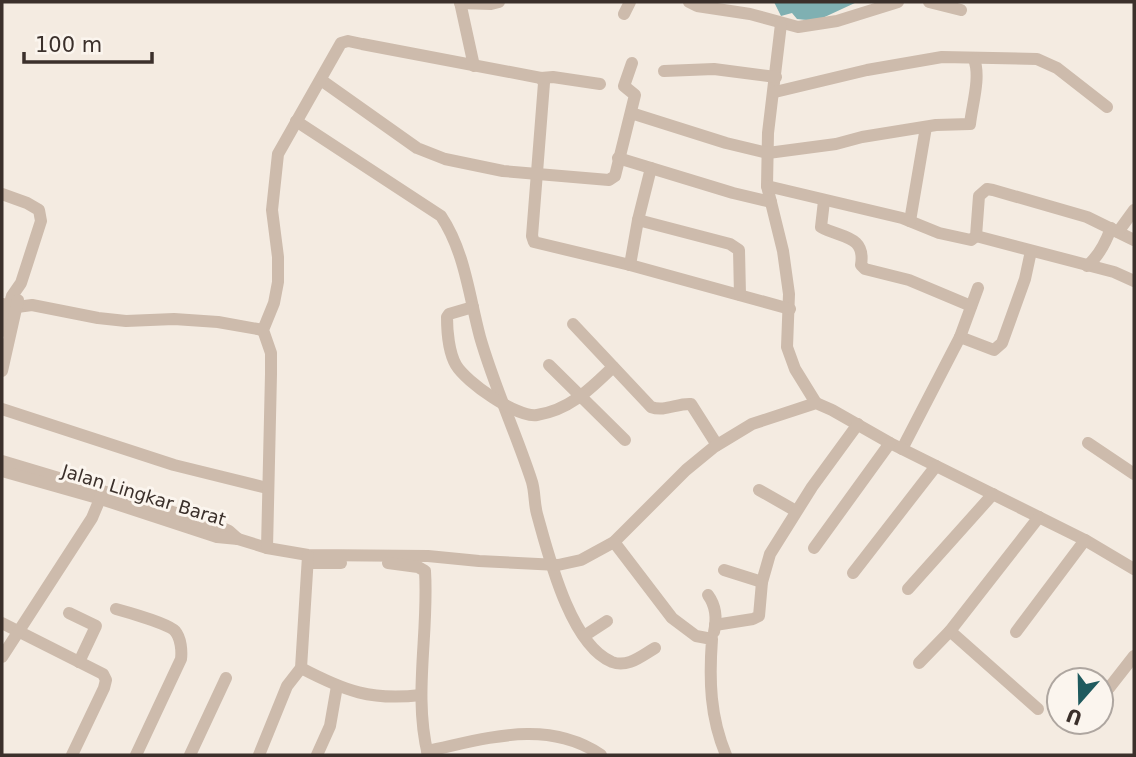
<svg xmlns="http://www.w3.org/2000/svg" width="1136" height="757" font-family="'DejaVu Sans',sans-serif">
	<rect width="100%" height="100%" fill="#f4ebe1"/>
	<!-- water -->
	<path fill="#7fb0b2" d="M774,2H857L816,21L797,19L792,13L781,16Z"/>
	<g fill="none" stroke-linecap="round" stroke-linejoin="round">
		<!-- minor -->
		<g stroke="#cdbbac" stroke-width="12">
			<path d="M460,2L474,66"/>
			<path d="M689,2L697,6L750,14L798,27L837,21L898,2"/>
			<path d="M929,2L961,10"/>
			<path d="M460,3L491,4L499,2"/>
			<path d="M624,14L630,2"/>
			<path d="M781,24L768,133L767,186L783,251L789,294L787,347L795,369L816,403"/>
			<path d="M664,71L714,69L776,77"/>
			<path d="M541,78L544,83L532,236L534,242L630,265L790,309"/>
			<path d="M321,80L417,148L445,159L503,171L609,180L615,176L635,95L624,86L632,63"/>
			<path d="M775,92L867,70L942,57L1037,59L1057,68L1107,107"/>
			<path d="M631,113L726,143L768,153L836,144L862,137L936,125L970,124C972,105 981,77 974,59"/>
			<path d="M296,121L441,216C465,252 469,296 480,337C494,386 516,433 532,482C535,492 534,503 537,514C548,553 570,645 612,662C628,668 641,656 655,648"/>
			<path d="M618,158L733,193L771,202"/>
			<path d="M767,186L902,218L939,233L971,240L976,236L979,196L987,189L993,190L1087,217L1134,240"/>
			<path d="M2,194L27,203L39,210L41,221L21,283L12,296L2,331"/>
			<path d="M824,201L821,227C841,238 866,235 861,265L865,269L909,280L971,306"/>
			<path d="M638,220L651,168"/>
			<path d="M910,221L926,127"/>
			<path d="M1118,232L1134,210"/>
			<path d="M976,236L1114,272L1134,281"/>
			<path d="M630,265L638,220L730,244L739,250L740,295"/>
			<path d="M1087,266C1099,256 1106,242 1111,228"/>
			<path d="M2,304L17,307L32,305L98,318L126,321L174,319L218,322L263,330"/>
			<path d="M473,307L449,314L447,317C447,331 449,353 456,365C466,382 517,418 537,415C570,410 591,388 613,367"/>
			<path d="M573,324L651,407C665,412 677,403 691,404L717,445"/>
			<path d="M960,337L994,350L1002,343L1025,279L1031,251"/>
			<path d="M549,365L625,440"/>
			<path d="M2,371L18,300"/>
			<path d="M2,409L174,465L267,488"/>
			<path d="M1088,443L1134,474"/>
			<path d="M902,449L960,337L978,288"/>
			<path d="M2,461L216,525L229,531L238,539"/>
			<path d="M2,471L101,499L217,537L238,539L267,548L308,555L428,556L479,561L558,565L581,560L614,542L686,470L714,447L752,424L816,403L832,410L890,443L1085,540L1134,569"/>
			<path d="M759,490L796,511"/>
			<path d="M614,542L672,618L696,636L712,639C709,680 710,717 726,755"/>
			<path d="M267,548L271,374V353L263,330L274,303L278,282V257L272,210L278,154L341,43L348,41L362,44L541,78L553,77L600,84"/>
			<path d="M814,548L890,443"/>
			<path d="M308,563H341"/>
			<path d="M388,563L418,567L425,571C429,633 413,695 428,755"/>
			<path d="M724,570L762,582"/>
			<path d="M853,573L936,466"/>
			<path d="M908,589L993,494"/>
			<path d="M708,595C716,606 717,619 714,632"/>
			<path d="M116,609C127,612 169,624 175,631C181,638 182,651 181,659L136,755"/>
			<path d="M69,613L96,626L79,662"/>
			<path d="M2,623L103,674L106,680L104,688L72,755"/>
			<path d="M715,625L753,619L759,616L762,582L770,554L812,487L858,424"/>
			<path d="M950,631L1038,709"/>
			<path d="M1016,632L1085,540"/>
			<path d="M584,636L607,621"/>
			<path d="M2,657L92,518L102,494"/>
			<path d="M919,663L950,631L1039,517"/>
			<path d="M301,668C345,691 371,701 421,695"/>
			<path d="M1109,688L1134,656"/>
			<path d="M427,751C486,739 546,718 601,755"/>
			<path d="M190,755L226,678"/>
			<path d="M259,755L287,686L301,668L308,556"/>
			<path d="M317,755L330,726L337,686"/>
		</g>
	</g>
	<g text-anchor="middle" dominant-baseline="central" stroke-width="6" stroke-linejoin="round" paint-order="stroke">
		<!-- street labels -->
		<g font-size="18" fill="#3b302b" stroke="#fbf5ee">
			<text transform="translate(144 495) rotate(17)">Jalan Lingkar Barat</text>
		</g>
	</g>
	<!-- border -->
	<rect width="1136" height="757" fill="none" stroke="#3b302b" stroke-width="7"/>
	<!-- north arrow -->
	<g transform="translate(1080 701) rotate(200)"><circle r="33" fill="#fbf5ee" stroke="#aea6a0" stroke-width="2"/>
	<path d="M0-5L12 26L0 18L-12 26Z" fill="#1f5a5e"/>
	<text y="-10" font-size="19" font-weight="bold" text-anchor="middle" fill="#3b302b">U</text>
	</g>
	<!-- scale -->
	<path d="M24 52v10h128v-10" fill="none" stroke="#3b302b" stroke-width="3.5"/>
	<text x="35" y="52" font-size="21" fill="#3b302b" stroke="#fbf5ee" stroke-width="5" paint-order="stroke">100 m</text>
</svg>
